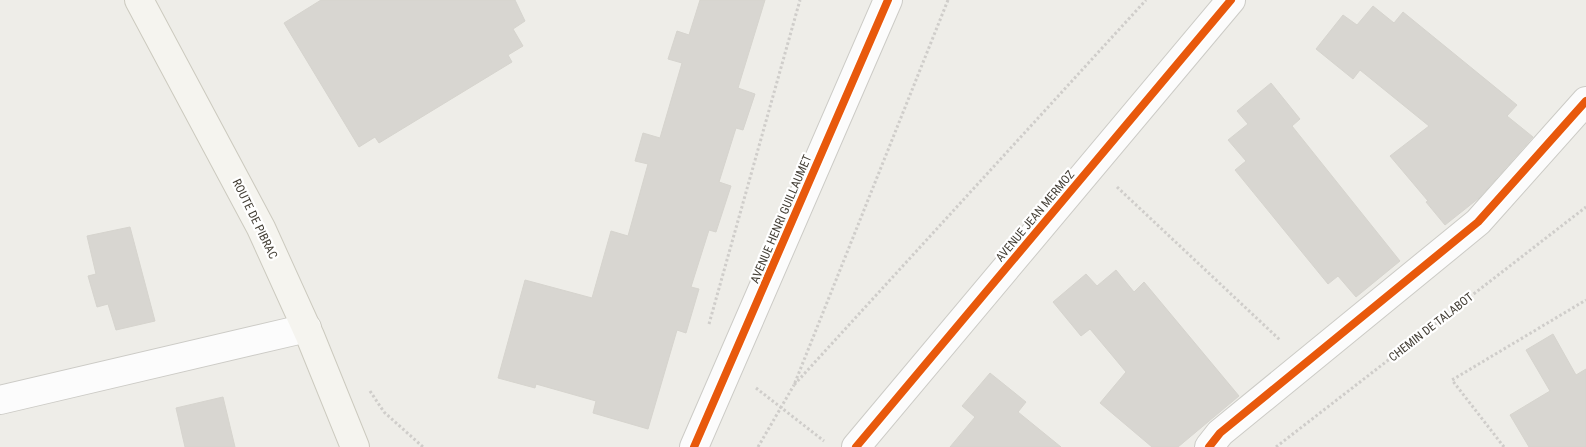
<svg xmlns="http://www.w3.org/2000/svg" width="1586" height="447" font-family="'Roboto Condensed',sans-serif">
	<rect width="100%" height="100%" fill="#eeede8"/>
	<!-- building -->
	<g fill="#d8d6d1" stroke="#d6d4ce">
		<path d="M321,0H515L525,21L513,29L523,46L508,55L512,62L379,143L375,137L359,147L284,23Z"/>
		<path d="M700,0H765L738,88L755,94L743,130L736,128L719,182L731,186L716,232L709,230L691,287L699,289L686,333L677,330L648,429L593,413L596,401L536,384L535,388L498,378L525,280L592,298L611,231L628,236L648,164L635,161L643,133L660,138L682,63L668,59L677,31L689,35Z"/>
		<path d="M1373,6L1394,23L1403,12L1517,105L1507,116L1533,137L1479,198L1445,225L1426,202L1428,201L1390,156L1429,126L1360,70L1353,79L1316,49L1343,15L1357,25Z"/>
		<path d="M1271,83L1300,119L1292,126L1400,261L1356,297L1338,276L1328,284L1235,170L1246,161L1228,140L1248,124L1237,111Z"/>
		<path d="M130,227L155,321L116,330L108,304L97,307L88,276L96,274L87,236Z"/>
		<path d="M1116,270L1134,292L1144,282L1239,396L1178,447H1152L1100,403L1126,372L1090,329L1081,336L1053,302L1086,274L1097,286Z"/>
		<path d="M1553,334L1576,375L1586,369V447H1529L1510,415L1550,391L1526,350Z"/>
		<path d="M990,373L1026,402L1018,412L1061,447H950L975,417L962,406Z"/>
		<path d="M223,397L235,447H185L176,408Z"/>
	</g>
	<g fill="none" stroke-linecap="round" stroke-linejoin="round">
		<!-- street casing -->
		<g stroke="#cccbc6" stroke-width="30">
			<g id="street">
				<path d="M0,400L307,328"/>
				<path d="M694,447L888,0"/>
				<path d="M856,447L1231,0"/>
				<path d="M1209,447L1220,433L1478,222L1586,101"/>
			</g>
		</g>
		<!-- secondary casing -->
		<g stroke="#cccabf" stroke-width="30">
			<path id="secondary" d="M139,0L261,228L310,336L355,447"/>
		</g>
		<!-- path -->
		<g stroke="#cfcdca" stroke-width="3" stroke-dasharray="2.5 2.5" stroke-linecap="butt">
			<path d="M948,0L794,385L1146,0"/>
			<path d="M1117,187L1280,340"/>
			<path d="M709,324L800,0"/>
			<path d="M756,388L824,441"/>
			<path d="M370,391L384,412L423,447"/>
			<path d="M758,447L794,385"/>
			<path d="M1276,447L1586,207"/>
			<path d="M1504,447L1452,380L1586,300"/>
		</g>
		<!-- street -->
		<use href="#street" stroke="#fcfcfc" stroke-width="28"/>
		<!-- secondary -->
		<use href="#secondary" stroke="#f5f4ef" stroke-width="28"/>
		<!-- cycleway casing -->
		<g stroke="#fff" stroke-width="11">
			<g id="cycleway">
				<path d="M694,447L888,0"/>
				<path d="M856,447L1231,0"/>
				<path d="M1209,447L1220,433L1478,222L1586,101"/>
			</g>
		</g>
		<!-- cycleway -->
		<use href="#cycleway" stroke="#e8590c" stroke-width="8"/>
	</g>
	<g text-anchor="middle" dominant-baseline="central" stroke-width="4.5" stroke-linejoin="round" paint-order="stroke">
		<!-- street labels -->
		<g font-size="12" fill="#433e35" stroke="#fff">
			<text transform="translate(1035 216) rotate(-50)">AVENUE JEAN MERMOZ</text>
			<text transform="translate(255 219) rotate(64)">ROUTE DE PIBRAC</text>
			<text transform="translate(781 219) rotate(-67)">AVENUE HENRI GUILLAUMET</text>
			<text transform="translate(1431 327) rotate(-38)">CHEMIN DE TALABOT</text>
		</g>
	</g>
</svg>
